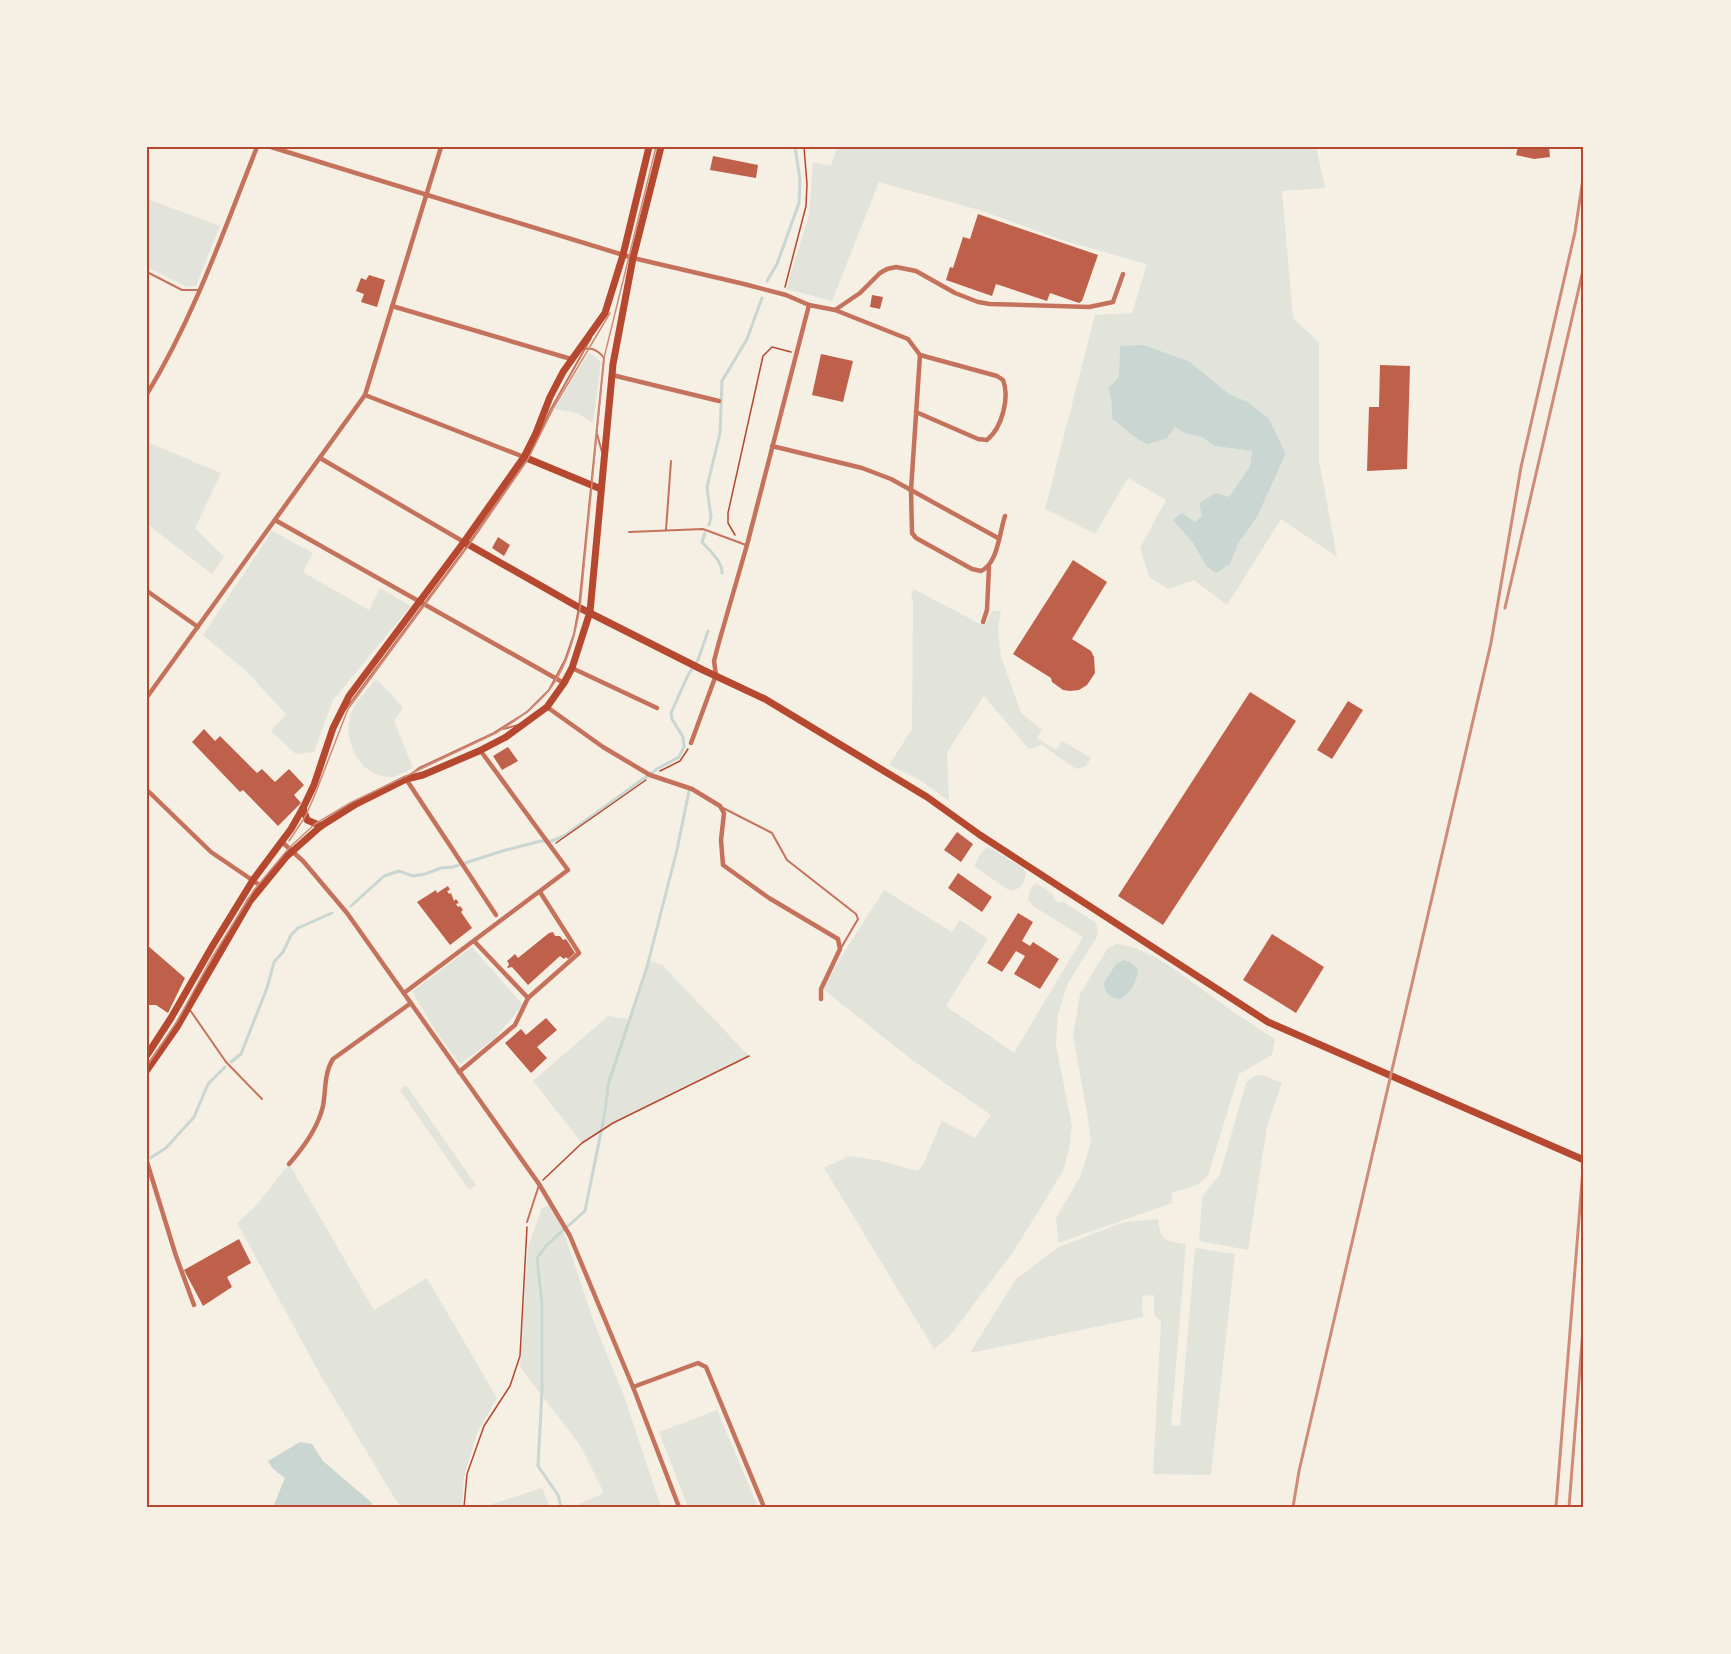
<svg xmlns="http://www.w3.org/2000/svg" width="1731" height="1654" font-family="Manrope,sans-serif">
	<rect width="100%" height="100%" fill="#f6efe4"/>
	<!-- green -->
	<g fill="#e2e4dc" fill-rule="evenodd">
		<path d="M837,147H1316L1325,188L1282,191L1293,318L1319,342V460L1337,557L1281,519L1227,605L1194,580L1168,589L1149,577L1140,548L1166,500L1128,478L1095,534L1045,509L1095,315L1132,313L1147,264L1065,241L979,210L879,182L832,301L786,289L809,215L813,162L831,166ZM1190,362L1229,394L1248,402L1269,419L1286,455L1257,517L1239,542L1230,564L1206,565L1193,543L1174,520L1195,522L1229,497L1250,466L1252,451L1214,446L1202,437L1187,434L1174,426L1130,434L1126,428L1112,419L1111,397L1108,388L1119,377Z"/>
		<path d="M147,199L220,226L196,286L187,287L147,267Z"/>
		<path d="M589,352L601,362L593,423L577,413L555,409Z"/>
		<path d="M147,442L221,473L195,528L224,557L212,574L147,524Z"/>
		<path d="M272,531L313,553L303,572L369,610L380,588L411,606L333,700L314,752L296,754L271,731L286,714L246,671L203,635Z"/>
		<path d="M914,589L984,626L992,611H1001L998,630L1001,657L1021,713L1042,730L1037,738L1056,750L1062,741L1091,758L1086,766L1076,769L1042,745L1029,749L984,696L947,752L949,801L920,780L889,765L912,729L913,600L911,595Z"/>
		<path d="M378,680L403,708L394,721L413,768C407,771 399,776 392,777C361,778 343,743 350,716C354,703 366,692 374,681Z"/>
		<path d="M989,847L1023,868L1026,873C1026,882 1020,889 1012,891L1007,889L974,866L983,850Z"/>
		<path d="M1036,883L1054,895L1053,898L1059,903L1062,901L1096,923L1098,931L1096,938L1068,983L1058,1014L1056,1045L1072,1126L1069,1149L1063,1171L1013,1252L949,1337L934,1349L824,1168L849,1156L877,1160L918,1171L923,1165L942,1121L975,1138L991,1115L912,1060L823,989L836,965L884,890L952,932L960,920L988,939L946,1006L1014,1053L1083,937L1033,906L1028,899L1030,889Z"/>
		<path d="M1116,944C1150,946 1189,981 1217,1000C1236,1014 1255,1027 1275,1039L1272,1055L1239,1074L1208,1175L1197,1185L1172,1193V1203L1058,1243L1056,1218L1081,1175L1091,1142L1087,1113L1073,1036L1080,994L1108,948Z"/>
		<path d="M472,947L523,1005L495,1038L460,1064L437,1033L412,992Z"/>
		<path d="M650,961L662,965L749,1056L613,1123L582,1143L533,1081L608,1016L630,1019Z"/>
		<path d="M1263,1075L1282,1083L1267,1126L1248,1250L1199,1241L1202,1197L1220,1174L1246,1083L1254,1076Z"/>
		<path d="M406,1085L476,1185L469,1190L400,1090Z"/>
		<path d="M289,1164L374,1310L427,1278L497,1398L477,1433L464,1477L462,1507H400L321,1376L237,1223L254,1208Z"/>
		<path d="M554,1204L595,1325L624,1396L661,1507H573L604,1493L580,1445L520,1367L528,1246L542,1208Z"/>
		<path d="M1158,1219C1160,1241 1166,1241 1186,1244L1171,1426H1180L1195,1248L1235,1254L1211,1475L1153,1474L1161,1321L1154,1315V1295L1142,1296L1143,1317L970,1353L1015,1280L1059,1247L1124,1222Z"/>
		<path d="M717,1410L758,1507H688L659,1432Z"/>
		<path d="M542,1488L550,1507H483Z"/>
	</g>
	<!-- water -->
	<g fill="#c9d6d2">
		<path d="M1144,345L1190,362L1229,394L1248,402L1269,419L1286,454L1257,517L1239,542L1230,564L1216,573L1206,566L1193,543L1173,520L1182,513L1195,522L1202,516L1199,503L1216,493L1229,497L1250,466L1252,451L1214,446L1202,437L1187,434L1175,427L1167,438L1148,444C1133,439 1125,427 1112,419L1111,397L1108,388L1119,377L1120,346Z"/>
		<path d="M1124,960L1130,962L1138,969C1138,980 1130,993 1121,999C1111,998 1104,994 1104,983L1116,964Z"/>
		<path d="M300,1442L312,1444L323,1461L372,1503L371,1507H273L285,1478L273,1469L268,1461Z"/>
	</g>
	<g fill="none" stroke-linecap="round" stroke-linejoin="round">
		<!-- stream -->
		<g stroke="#c9d6d2" stroke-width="3">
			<path d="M767,281L777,264L799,203L800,180L795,147"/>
			<path d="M709,525L711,517L707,487L720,433L722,381L747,339L762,298"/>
			<path d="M705,533L702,542C710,551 722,561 722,573"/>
			<path d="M351,906L384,876L399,871L413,876L425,874L441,868L453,867L502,851L541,841H552L564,836L657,769L679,757L684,747L683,737L672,719L671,713L688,675L698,660L708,631"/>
			<path d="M231,1062L241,1054L267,988L274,962L283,952L291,935L298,928L332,913"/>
			<path d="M150,1158L166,1148L194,1117L208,1084L225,1067"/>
			<path d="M568,1226L585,1211L605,1112L608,1085L647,967L677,850L689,791"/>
			<path d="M561,1507L558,1495L538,1466L542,1391V1305L537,1258L546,1246L563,1230"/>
		</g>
	</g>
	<!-- building -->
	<g fill="#bf614a">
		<path d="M1518,147H1549L1550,157L1534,159L1516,155Z"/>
		<path d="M713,156L758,165L756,178L710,170Z"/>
		<path d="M978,214L1098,255L1082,301L1079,303L1050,293L1047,301L996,284L992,296L946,280L950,267L953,268L963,237L970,239Z"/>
		<path d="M369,275L385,280L377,307L361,302L364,294L356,291L361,278L366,280Z"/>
		<path d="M872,295L883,297L880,309L870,307Z"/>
		<path d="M821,354L853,361L843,402L812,395Z"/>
		<path d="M1380,365L1410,366L1407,469L1367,471L1369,407H1379Z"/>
		<path d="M498,537L510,545L504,556L492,548Z"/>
		<path d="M1073,560L1107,582L1072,639L1091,651L1094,657L1095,673L1087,685L1079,690L1070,691L1063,690L1052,682L1051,678L1013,654Z"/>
		<path d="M1250,692L1296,721L1163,925L1118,896Z"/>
		<path d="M1348,701L1363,710L1332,759L1317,750Z"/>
		<path d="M204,729L215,741L220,736L257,773L262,769L275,782L289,769L304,785L294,795L301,803L278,826L243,790L240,792L192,742Z"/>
		<path d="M508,747L518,761L502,770L493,756Z"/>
		<path d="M957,832L973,844L961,862L944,850Z"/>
		<path d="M958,873L992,897L982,912L948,888Z"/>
		<path d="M448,886L450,890L447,891L449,894L451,893L454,901L456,899L459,903L456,904L458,907L460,906L463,910L461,912L472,928L450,945L417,902L436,890L437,893Z"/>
		<path d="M1018,913L1033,922L1022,941L1030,946L1033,942L1059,959L1040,989L1014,974L1025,956L1016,951L1002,972L987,963Z"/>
		<path d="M553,932L555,936H560L563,940L566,939L575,953L568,959L566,957L564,959L560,956L528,985L512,967L507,968L509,964L507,961L515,954L518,958L549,933Z"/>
		<path d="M1272,934L1324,967L1296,1013L1243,980Z"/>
		<path d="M147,945L185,978L168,1013L156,1005H147Z"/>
		<path d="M546,1018L557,1030L537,1047L547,1058L531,1073L505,1043L521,1029L526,1035Z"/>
		<path d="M239,1239L251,1263L227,1277L232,1287L203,1306L184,1270Z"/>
	</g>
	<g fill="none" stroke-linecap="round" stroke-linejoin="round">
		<!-- path -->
		<g stroke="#b5482f" stroke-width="1.5">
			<path d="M785,287L806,206L807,184L804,147"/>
			<path d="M735,535L728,523V513L763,356L772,347L791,352"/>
			<path d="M660,771L680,761L688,749"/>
			<path d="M556,843L646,780"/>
			<path d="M543,1180L582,1143L613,1123L749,1056"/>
			<path d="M464,1507L467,1474L484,1426L510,1386L520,1356L527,1227"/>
		</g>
		<!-- service -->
		<g stroke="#c5725c" stroke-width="2">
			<path d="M147,151L149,147"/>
			<path d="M147,272L182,290H200"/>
			<path d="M597,434L602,452"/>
			<path d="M666,530L671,461"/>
			<path d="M629,532L703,529L746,545"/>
			<path d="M345,710L465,549L527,460L551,409L591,338"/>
			<path d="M503,729L518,725"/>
			<path d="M410,775L419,768L492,734L527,712L549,690L565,660L574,634L579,607L604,358C599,351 592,347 583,349"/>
			<path d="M723,808L772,833L787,860L856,914L858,919L841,948"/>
			<path d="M190,1010L226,1062L262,1099"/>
			<path d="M527,1222L539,1185"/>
		</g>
		<!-- minor -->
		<g stroke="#c5725c" stroke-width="4.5">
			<path d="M271,147L633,258L744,284L786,295L809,305L835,310L860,293L880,273L887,269L896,267L916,271L955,293L978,302L990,304L1089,307L1113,302L1123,274"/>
			<path d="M392,306L571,359"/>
			<path d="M835,310L908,339L920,355L997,376L1003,380C1010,397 1002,428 987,440L978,439L916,412"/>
			<path d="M920,355L911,490L912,533L916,538L972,569L981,571C998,563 999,534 1005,516"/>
			<path d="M612,375L719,401"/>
			<path d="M147,394C194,317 224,230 257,147"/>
			<path d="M365,395L524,457"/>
			<path d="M772,446L862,468L891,479L998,538"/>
			<path d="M320,458L464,542"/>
			<path d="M275,520L564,683"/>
			<path d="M147,591L198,627"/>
			<path d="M983,622L987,610L989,567"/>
			<path d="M572,668L657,708"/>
			<path d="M147,697L365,395L441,147"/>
			<path d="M547,707L603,747L650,775L692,789L720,806L724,813L721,840L723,865L769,898L838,939L840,949L821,989V999"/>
			<path d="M691,743L716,675L714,661L719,642L747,545L809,305"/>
			<path d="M406,779L496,915"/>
			<path d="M147,790L211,852L261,886"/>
			<path d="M282,842L303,861L347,913L539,1184L570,1236L633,1387L679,1507"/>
			<path d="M475,942L528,998"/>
			<path d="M404,993L568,870L480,750"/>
			<path d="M459,1072L515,1025L528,998L579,953L540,892"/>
			<path d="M147,1162L176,1256L194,1305"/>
			<path d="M289,1164C304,1147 318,1128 323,1106C326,1090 324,1073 333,1059L411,1003"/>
			<path d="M633,1387L698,1363L706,1367L764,1507"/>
		</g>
		<!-- secondary -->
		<g stroke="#b5482f" stroke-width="7">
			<path d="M524,457L601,489"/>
			<path d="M464,542L580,608L703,670L765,699L927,797L980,835L1268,1022L1584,1160"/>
			<path d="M303,808L307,820L321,826"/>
			<path d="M147,1055L171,1018L213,945L253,880L291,829L303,808L314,785L333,728L349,696L464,542L524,457L536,433L550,397L563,372L605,313L623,255L649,147"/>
			<path d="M147,1070L177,1027L250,901L286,857L321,826L356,804L406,779L423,775L479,751L506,737L547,707L564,683L572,668L590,612L613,364L633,258L661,147"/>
		</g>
		<!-- tram -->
		<g stroke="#cf8b77" stroke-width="1.5">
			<path d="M289,841L305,817L314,797L348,709L469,545L528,459L554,407L610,313"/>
			<path d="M147,1066L178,1020L210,961L254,890L289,848L315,824L350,803L496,733C554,697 567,674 580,608L604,358L656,147"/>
		</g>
		<!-- rail -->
		<g stroke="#cf8b77" stroke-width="3">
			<path d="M1505,608L1584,266"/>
			<path d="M1293,1507L1299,1471L1491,643L1521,467L1575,232L1584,172"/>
			<path d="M1556,1507L1584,1156"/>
			<path d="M1569,1507L1584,1317"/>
		</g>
	</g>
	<!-- border -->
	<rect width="1731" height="1654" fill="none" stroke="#f6efe4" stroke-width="297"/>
	<rect x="148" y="148" width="1434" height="1358" fill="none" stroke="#b5482f" stroke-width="2"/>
</svg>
